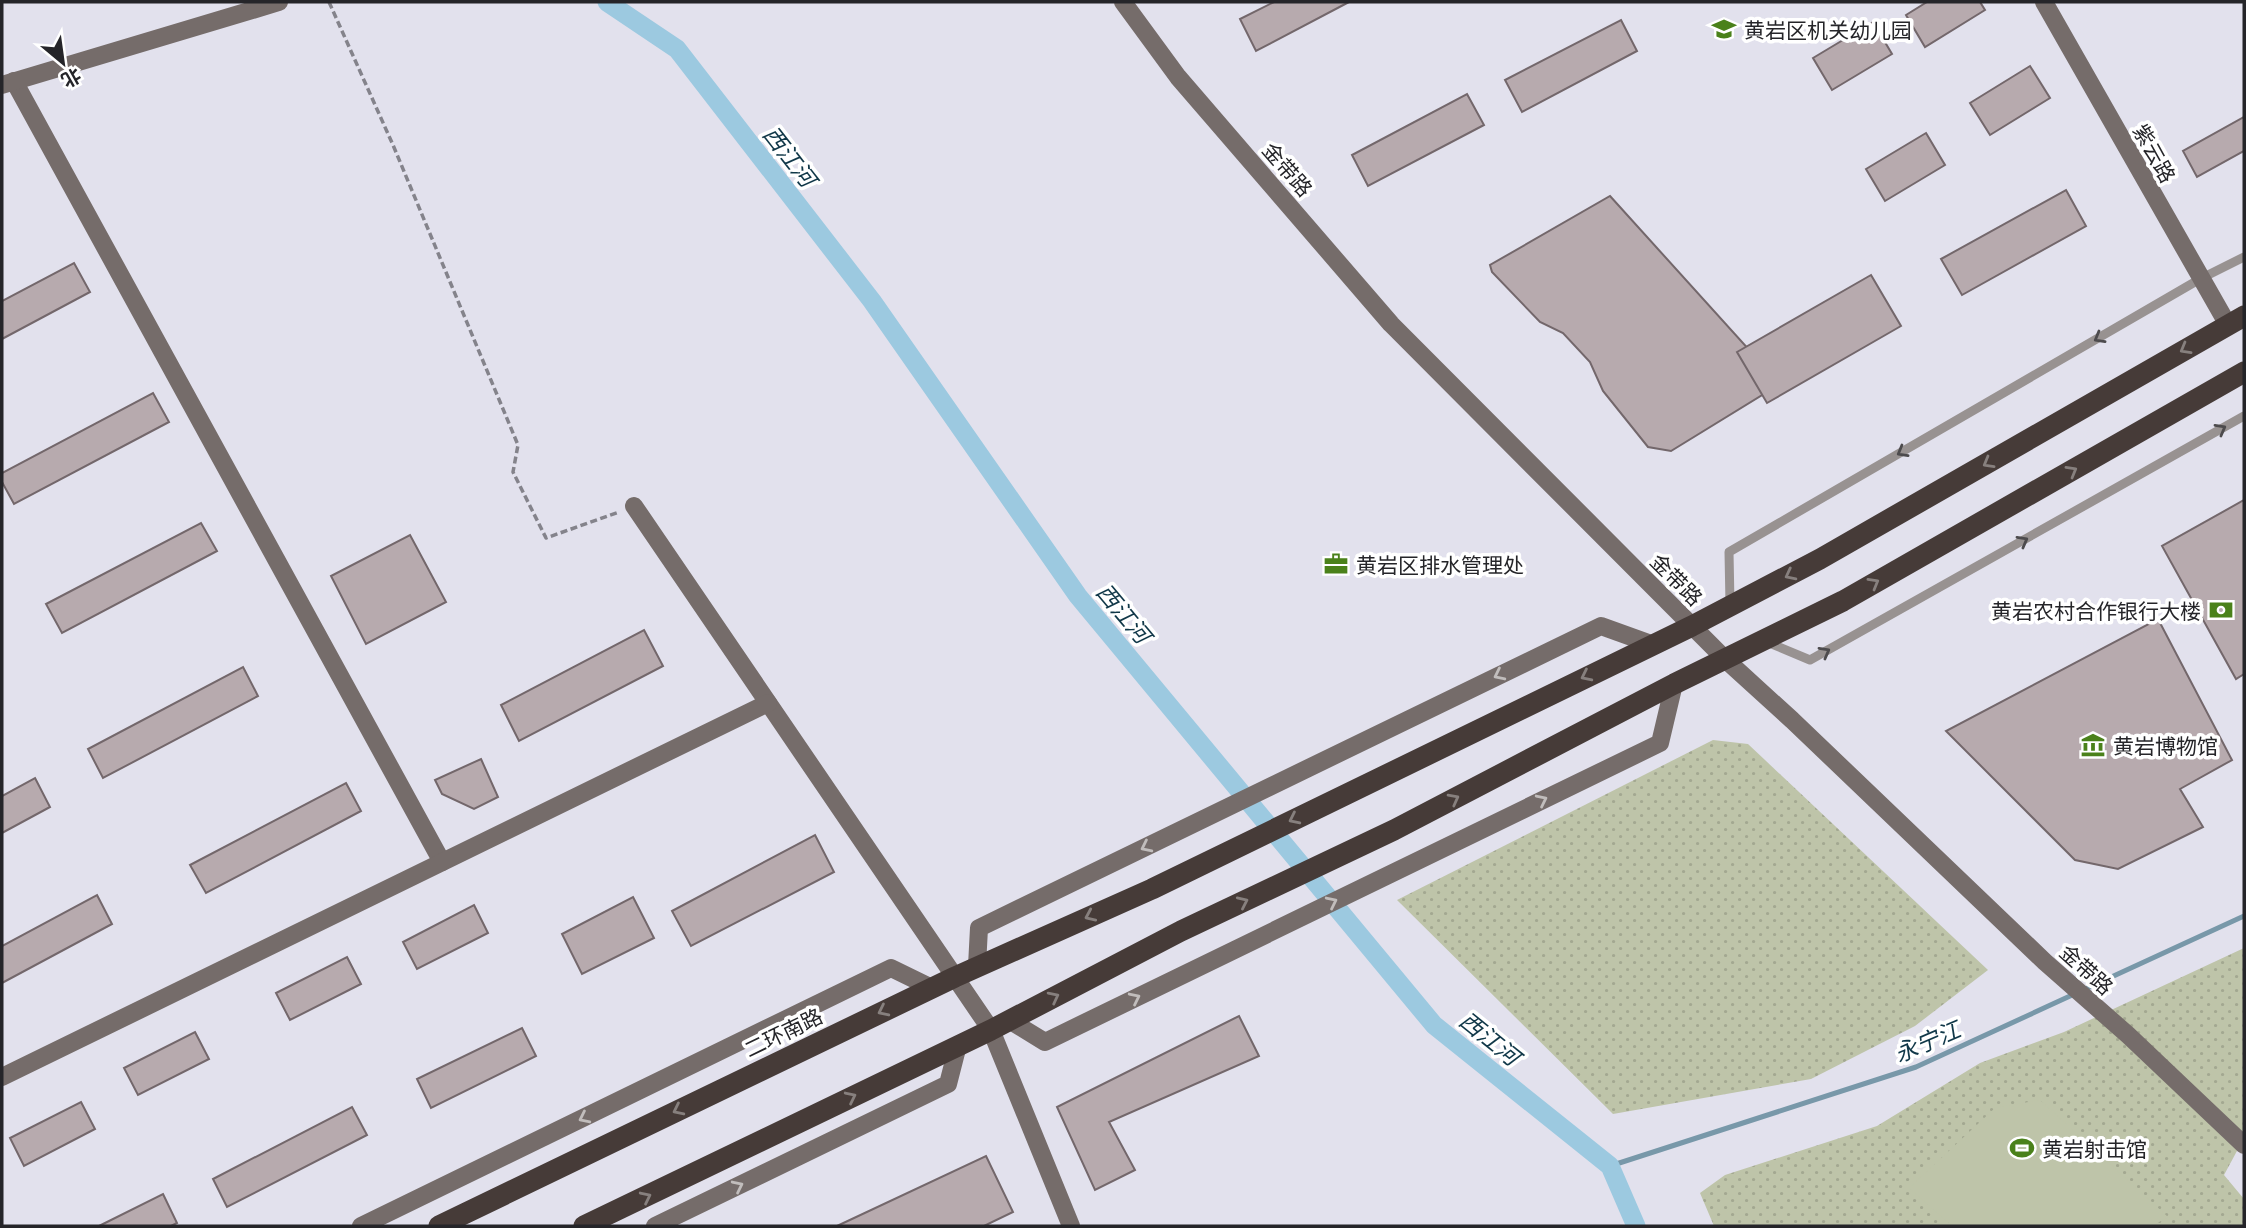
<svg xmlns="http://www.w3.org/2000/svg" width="2246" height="1228" font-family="Lato,'Noto Sans SC',sans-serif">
	<defs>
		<pattern id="green-dots" width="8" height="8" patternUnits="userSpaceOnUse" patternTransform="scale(1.75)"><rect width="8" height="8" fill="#bec4a9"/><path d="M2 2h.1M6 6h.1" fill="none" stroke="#a3a891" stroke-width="1.8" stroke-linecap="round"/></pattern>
	</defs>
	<rect width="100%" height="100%" fill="#e2e1ed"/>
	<!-- green -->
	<g fill="url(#green-dots)">
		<path d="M1713,740L1748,744L1988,970L1915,1026L1811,1079L1613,1114L1397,900Z"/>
		<path d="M2244,948V1138L2224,1175L2244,1199V1226H1714L1700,1193L1725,1175L1877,1126L1980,1063L2064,1032Z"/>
	</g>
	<!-- pitch -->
	<path fill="#bec4a9" d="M2040,1100L2168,1217L2152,1226H1952L1909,1188L1995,1108Z"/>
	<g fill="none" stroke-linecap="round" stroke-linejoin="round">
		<!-- stream -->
		<path stroke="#7898a9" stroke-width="5" d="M1610,1166L1916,1067L2244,916"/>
		<!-- canal -->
		<path stroke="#9cc9e0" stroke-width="19" d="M607,2L677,49L872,301L1078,596L1434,1025L1610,1166L1636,1226"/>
	</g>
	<!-- building -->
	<g fill="#b7aaae" stroke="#73676b" stroke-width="2">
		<path d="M1274,2H1349L1256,51L1240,19Z"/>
		<path d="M1927,2H1980L1985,10L1925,47L1906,15Z"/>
		<path d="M1621,20L1637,51L1522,112L1505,80Z"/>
		<path d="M1873,22L1892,54L1832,90L1813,58Z"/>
		<path d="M2030,66L2050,98L1990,135L1970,103Z"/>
		<path d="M1467,94L1484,125L1368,186L1352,155Z"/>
		<path d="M2244,117V151L2197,177L2183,151Z"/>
		<path d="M1926,133L1945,165L1885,201L1866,169Z"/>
		<path d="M2066,190L2086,226L1962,295L1941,259Z"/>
		<path d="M1610,196L1780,384L1671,451L1648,447L1603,391L1590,362L1563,333L1540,322L1492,272L1490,265Z"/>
		<path d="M74,263L90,292L2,339V301Z"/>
		<path d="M1871,275L1901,326L1767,403L1737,352Z"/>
		<path d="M153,393L169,422L14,504L2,482V473Z"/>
		<path d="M2244,500V674L2236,679L2162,546Z"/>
		<path d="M201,523L217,551L62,633L46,604Z"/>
		<path d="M410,535L446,602L366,644L331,576Z"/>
		<path d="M2158,619L2232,760L2180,789L2203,827L2118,869L2075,860L1946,731Z"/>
		<path d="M644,630L663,666L519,741L501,705Z"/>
		<path d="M243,667L258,696L103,778L88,749Z"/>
		<path d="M481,759L498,797L474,809L442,794L435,780Z"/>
		<path d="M35,778L50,807L2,833V796Z"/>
		<path d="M346,783L361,811L206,893L190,865Z"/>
		<path d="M815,835L834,872L691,946L672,911Z"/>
		<path d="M97,895L112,924L2,983V946Z"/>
		<path d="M633,897L654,938L582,974L562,934Z"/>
		<path d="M474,905L488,933L417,969L403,942Z"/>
		<path d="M347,957L361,984L290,1020L276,993Z"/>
		<path d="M1239,1016L1259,1056L1109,1122L1135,1170L1095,1190L1057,1107Z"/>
		<path d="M522,1028L536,1056L431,1108L417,1079Z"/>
		<path d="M195,1032L209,1059L138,1095L124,1068Z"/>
		<path d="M81,1102L95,1129L24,1166L10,1138Z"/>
		<path d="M352,1107L367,1135L227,1207L213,1179Z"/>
		<path d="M986,1156L1013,1212L984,1226H837Z"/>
		<path d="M163,1194L177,1223L171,1226H99Z"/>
	</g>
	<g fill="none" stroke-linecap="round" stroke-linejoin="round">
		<!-- path -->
		<path stroke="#84838b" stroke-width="3.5" stroke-dasharray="7 3.5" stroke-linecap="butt" d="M329,2L393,145L518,445L513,472L546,538L619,512"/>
		<!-- lane -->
		<g stroke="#989291" stroke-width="9">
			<path d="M1730,604L1729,552L2200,279L2244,257"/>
			<path d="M1767,642L1810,660L2244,416"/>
		</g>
		<!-- secondary -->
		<g stroke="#756c6a" stroke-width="18">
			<path d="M1123,2L1178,77L1391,324L1725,659L1792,720L2045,962L2128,1035L2244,1145"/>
			<path d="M2044,2L2228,325"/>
			<path d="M14,81L442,862"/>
			<path d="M2,85L279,2"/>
			<path d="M634,506L991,1030L1071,1226"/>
			<path d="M977,966L979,928L1601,626L1651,644"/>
			<path d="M1009,1020L1045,1042L1660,743L1674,684"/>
			<path d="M2,1077L768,703"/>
			<path d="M361,1226L891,968L932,988"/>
			<path d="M655,1226L948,1084L958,1045"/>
		</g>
		<!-- highway -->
		<g stroke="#463b38" stroke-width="21">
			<path d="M439,1226L955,977L1152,889L1692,626L1820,559L2244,316"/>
			<path d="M584,1226L991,1030L1181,931L1394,830L1674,684L1843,601L2244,372"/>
		</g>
	</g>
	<!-- one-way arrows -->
	<defs><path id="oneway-chevron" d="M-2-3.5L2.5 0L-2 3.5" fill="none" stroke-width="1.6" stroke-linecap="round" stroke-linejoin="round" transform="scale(1.75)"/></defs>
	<g stroke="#4d4b4d">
		<use href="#oneway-chevron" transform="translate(2099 338) rotate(150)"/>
		<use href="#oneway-chevron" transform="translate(2221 429) rotate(-29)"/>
		<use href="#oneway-chevron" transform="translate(1902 452) rotate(150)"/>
		<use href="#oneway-chevron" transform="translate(2023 541) rotate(-29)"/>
		<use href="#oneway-chevron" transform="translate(1825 652) rotate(-29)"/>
	</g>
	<g stroke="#87807e">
		<use href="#oneway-chevron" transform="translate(2185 349) rotate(150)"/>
		<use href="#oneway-chevron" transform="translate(1988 463) rotate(150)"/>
		<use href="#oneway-chevron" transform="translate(2072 471) rotate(-30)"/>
		<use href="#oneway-chevron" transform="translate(1790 575) rotate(153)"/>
		<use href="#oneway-chevron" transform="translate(1874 583) rotate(-30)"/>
		<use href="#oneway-chevron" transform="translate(1586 676) rotate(154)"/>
		<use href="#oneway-chevron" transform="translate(1454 799) rotate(-28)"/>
		<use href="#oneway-chevron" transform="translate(1294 819) rotate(154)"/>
		<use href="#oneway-chevron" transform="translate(1243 902) rotate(-25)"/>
		<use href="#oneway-chevron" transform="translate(1090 916) rotate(156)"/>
		<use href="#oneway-chevron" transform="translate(1054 997) rotate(-27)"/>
		<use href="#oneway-chevron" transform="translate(883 1011) rotate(154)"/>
		<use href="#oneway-chevron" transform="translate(851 1097) rotate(-26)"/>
		<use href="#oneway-chevron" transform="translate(678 1110) rotate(154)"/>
		<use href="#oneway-chevron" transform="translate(646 1197) rotate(-26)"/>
	</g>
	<g stroke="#c1bdbc">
		<use href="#oneway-chevron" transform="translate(1499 675) rotate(154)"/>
		<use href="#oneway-chevron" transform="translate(1542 800) rotate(-26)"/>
		<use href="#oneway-chevron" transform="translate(1146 847) rotate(154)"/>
		<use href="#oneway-chevron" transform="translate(1332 902) rotate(-26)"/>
		<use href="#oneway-chevron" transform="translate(1135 998) rotate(-26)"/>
		<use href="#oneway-chevron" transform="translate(584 1118) rotate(154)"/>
		<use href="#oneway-chevron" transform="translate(738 1186) rotate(-26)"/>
	</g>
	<!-- icons -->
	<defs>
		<g id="school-bare" transform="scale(1.89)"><path d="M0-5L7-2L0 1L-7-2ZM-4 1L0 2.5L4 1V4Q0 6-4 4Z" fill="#4a811a" stroke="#fff" stroke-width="2.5" paint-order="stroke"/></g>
		<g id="office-bare" transform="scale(1.89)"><path d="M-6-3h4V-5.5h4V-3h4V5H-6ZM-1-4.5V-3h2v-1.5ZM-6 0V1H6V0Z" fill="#4a811a" stroke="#fff" stroke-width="2.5" paint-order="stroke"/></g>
		<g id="bank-bare" transform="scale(1.89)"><path d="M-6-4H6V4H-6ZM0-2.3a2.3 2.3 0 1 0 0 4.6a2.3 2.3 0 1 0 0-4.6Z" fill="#4a811a" stroke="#fff" stroke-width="2.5" paint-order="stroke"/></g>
		<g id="museum-bare" transform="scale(1.89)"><path d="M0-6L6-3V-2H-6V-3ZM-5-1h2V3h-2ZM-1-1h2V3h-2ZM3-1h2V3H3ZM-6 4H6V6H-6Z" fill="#4a811a" stroke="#fff" stroke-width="2.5" paint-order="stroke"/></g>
		<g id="stadium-bare" transform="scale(1.89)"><path d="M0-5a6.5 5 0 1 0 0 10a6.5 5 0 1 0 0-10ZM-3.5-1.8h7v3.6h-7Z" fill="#4a811a" stroke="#fff" stroke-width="2.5" paint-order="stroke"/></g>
	</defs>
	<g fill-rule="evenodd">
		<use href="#school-bare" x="1724" y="29"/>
		<use href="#office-bare" x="1336" y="564"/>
		<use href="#bank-bare" x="2221" y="610"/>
		<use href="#museum-bare" x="2093" y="745"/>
		<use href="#stadium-bare" x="2022" y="1148"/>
	</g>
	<g text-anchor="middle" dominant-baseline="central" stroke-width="7" stroke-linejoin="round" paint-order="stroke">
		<!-- poi labels -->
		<g font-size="21" fill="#252529" stroke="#fff" text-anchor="start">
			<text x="1744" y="29">黄岩区机关幼儿园</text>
			<text x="1356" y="564">黄岩区排水管理处</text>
			<text x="2201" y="610" text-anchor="end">黄岩农村合作银行大楼</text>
			<text x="2113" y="745">黄岩博物馆</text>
			<text x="2042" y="1148">黄岩射击馆</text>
		</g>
		<!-- street labels -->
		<g font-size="21" fill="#252529" stroke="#fff">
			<text transform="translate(2155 153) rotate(61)">紫云路</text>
			<text transform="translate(1288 169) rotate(49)">金带路</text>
			<text transform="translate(1677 579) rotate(45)">金带路</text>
			<text transform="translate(2087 969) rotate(42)">金带路</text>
			<text transform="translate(783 1032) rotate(-26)">二环南路</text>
		</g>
		<!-- water labels -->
		<g font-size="23" font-style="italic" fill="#103748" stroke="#fff">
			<text transform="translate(790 156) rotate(52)">西江河</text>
			<text transform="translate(1124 613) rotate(50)">西江河</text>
			<text transform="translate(1490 1038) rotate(39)">西江河</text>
			<text transform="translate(1927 1041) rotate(-23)">永宁江</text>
		</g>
	</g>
	<!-- border -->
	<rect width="2246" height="1228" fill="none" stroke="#252529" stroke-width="7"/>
	<!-- north arrow -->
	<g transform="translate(63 63) rotate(151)" stroke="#ffffff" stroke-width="5" paint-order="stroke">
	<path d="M0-5L12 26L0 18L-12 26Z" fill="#252529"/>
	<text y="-10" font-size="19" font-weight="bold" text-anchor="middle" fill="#252529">北</text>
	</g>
</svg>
